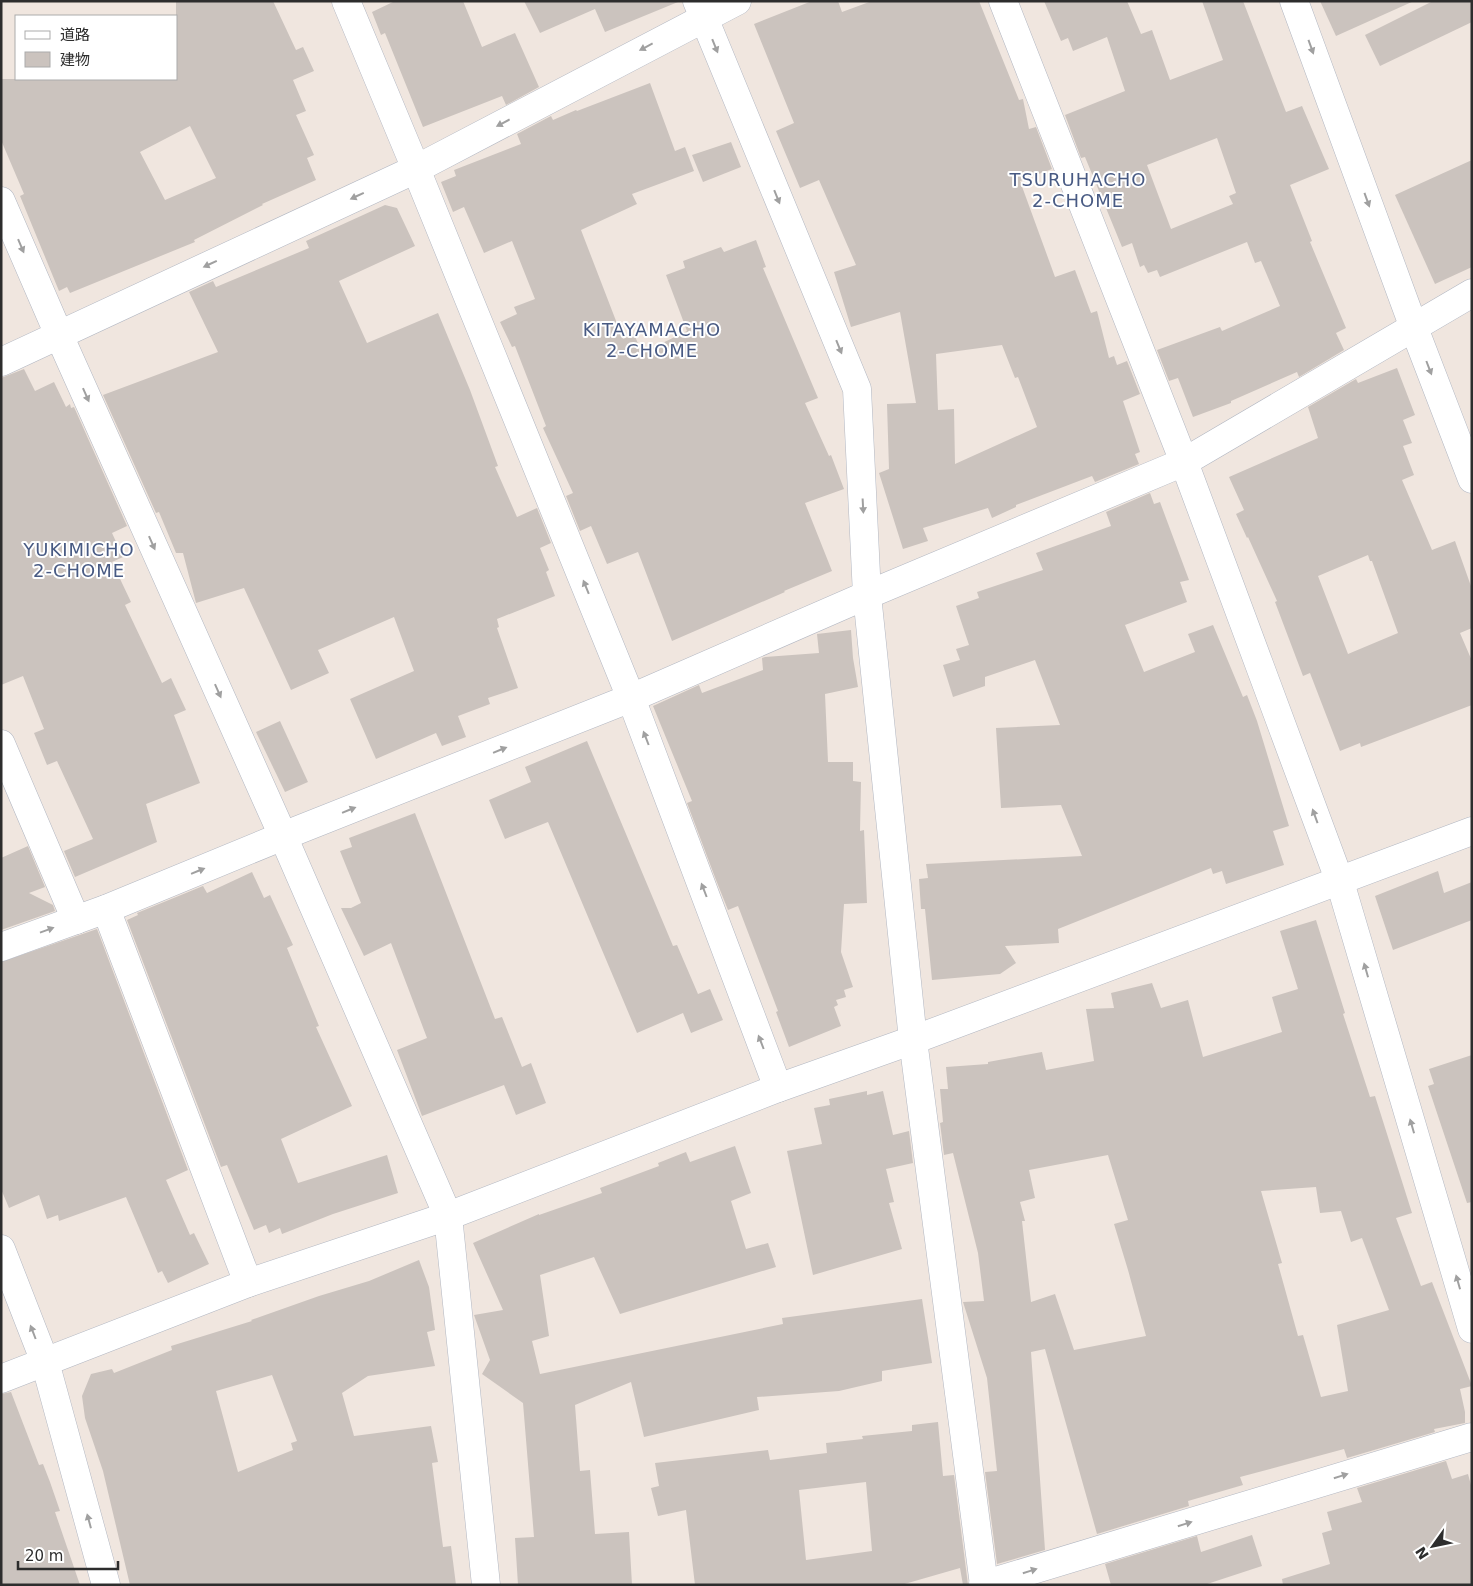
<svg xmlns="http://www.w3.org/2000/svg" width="1473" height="1586" font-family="'DejaVu Sans','Noto Sans JP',sans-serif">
	<rect width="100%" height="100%" fill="#f0e6df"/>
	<!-- building -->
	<g fill="#cbc3be" fill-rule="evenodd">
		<path d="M176,1H273L296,50L303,47L314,71L293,80L306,111L296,115L314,155L307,158L316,180L262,204L263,205L194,240L195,242L70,293L67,287L59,291L20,196L24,194L1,140V79H176ZM190,126L216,178L165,200L140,152Z"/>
		<path d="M395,1H463L482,47L515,33L539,87L506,105L502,96L423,127L385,33L381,35L372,12Z"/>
		<path d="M524,1H677L678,2L605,32L595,9L540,33Z"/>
		<path d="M812,1H838L842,12L872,1H979L1019,100L1023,99L1029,129L1036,127L1052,169L1020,181L1055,277L1075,270L1091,313L1097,311L1109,358L1114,356L1117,365L1127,361L1140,394L1123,401L1140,452L1135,454L1139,464L1095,482L1092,476L1016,505V507L992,518L988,508L923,528L928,541L903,549L879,473L889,469L887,404L916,403L900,312L851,327L834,272L856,265L819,180L800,188L776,131L794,123L754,24ZM1002,345L1015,378L1018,377L1037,427L955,464L954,409L938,410L936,354Z"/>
		<path d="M1044,1H1127L1141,34L1152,30L1170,80L1223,60L1202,1H1243L1286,112L1302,106L1329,169L1290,185L1312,241L1310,242L1346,328L1336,333L1344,350L1299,377L1297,372L1231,401V403L1193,417L1178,378L1169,381L1157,350L1220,327L1222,331L1280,306L1261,261L1255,263L1247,242L1160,277L1157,270L1148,273L1144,265L1140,267L1132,243L1122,247L1085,157L1081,158L1065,115L1125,91L1107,37L1073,51L1068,38L1061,41ZM1217,138L1236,193L1229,196L1233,204L1171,229L1147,165Z"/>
		<path d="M1320,1H1414L1336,36Z"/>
		<path d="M1433,1H1472V22L1380,66L1365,35Z"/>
		<path d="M650,83L675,151L685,147L694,171L632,194L637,204L581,230L623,339L634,334L642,353L687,331L666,275L685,268L683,261L721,247L724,252L756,240L766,267L763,268L818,398L805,403L829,456L831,455L844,489L805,503L832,571L784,591L785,592L672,641L638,552L607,564L591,526L580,531L566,496L573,493L543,428L546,426L515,346L512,347L500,322L517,314L514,307L535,299L512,241L484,253L464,207L453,212L441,182L456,176L454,170L521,144L517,134L551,116L553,120L576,110L577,111Z"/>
		<path d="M731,142L741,167L703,182L692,155Z"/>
		<path d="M1472,160V267L1435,284L1395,195Z"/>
		<path d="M385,205L397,208L415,246L339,281L367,343L438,313L470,390L498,466L495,467L517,517L537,508L551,543L540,548L549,570L546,572L555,596L497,619L499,627L497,628L518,688L488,698L490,704L458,716L466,737L442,746L436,733L376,759L350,699L414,671L394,617L318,650L329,673L291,690L244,588L196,603L183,553H176L159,512L156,513L103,395L218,352L189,292L213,281L216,287L309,248L306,241Z"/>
		<path d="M1397,368L1415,415L1403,420L1412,443L1403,446L1414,475L1402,480L1432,550L1455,541L1472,589V628L1460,633L1472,661V705L1361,747L1360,743L1340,751L1310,673L1303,676L1275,602L1277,601L1248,537L1247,538L1236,514L1244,510L1229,477L1318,438L1308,407L1356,379L1358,383ZM1368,555L1370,561H1372L1398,633L1348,654L1318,576Z"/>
		<path d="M24,369L35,391L54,382L66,407L70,404L71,408L74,407L127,526L112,533L123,557L112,562L131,602L125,605L162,683L171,678L186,710L174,715L200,783L146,804L157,842L75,877L64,851L93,839L57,761L47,765L34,733L44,729L23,676L1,685V378Z"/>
		<path d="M1150,493L1154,504L1160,502L1189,580L1180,582L1187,602L1125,625L1144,672L1195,652L1188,634L1213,625L1243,697L1247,695L1257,721L1289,826L1273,831L1284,865L1226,884L1222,871L1213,874L1211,868L1058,929L1059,943L1005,946L1016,963L1000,974L932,980L925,909H921L919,879L928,878L926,864L1082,856L1061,805L1001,808L996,728L1060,725L1035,660L985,677V686L953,697L943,665L960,660L956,649L969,645L956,606L979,598L977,592L1043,570L1036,553L1111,526L1106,512Z"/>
		<path d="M851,630L853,658L858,687L825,694L828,762H853V781L861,782L860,831L864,830L867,903L844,904L841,952L853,987L844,990L846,997L836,1000L838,1005L834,1007L841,1026L789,1047L776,1012L778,1011L738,906L728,910L716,880L687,803L692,801L653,706L699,685L702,693L763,670L762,658L765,657L819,653L817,634Z"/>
		<path d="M280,721L308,782L285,792L256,732Z"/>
		<path d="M587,741L673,946L677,945L698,994L710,989L723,1020L691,1033L683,1013L637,1033L548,822L505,839L489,800L531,782L525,767Z"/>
		<path d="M415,813L495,1019L502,1017L522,1067L531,1063L546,1103L516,1115L504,1085L422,1116L397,1050L427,1038L391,943L364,956L341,908H351L361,903L340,851L352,847L349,838Z"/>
		<path d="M28,846L45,887L29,893L53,905L55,911L1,930V858Z"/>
		<path d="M1438,871L1444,893L1472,882V920L1393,950L1375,896Z"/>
		<path d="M252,872L264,898L270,895L293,945L287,948L319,1026L316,1027L352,1106L281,1139L298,1183L387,1155L398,1193L333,1214L282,1234L280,1228L269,1233L266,1225L254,1230L227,1165L221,1167L127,920L138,915L137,913L203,886L207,893Z"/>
		<path d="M1316,920L1345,1013L1343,1014L1370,1097L1375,1096L1412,1213L1396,1218L1421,1286L1432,1282L1472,1386L1460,1389L1465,1412V1423L1434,1429L1435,1432L1347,1458L1344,1449L1240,1477L1243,1485L1188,1501L1189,1506L1097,1534L1045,1349L1031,1352L1045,1550L997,1564L985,1472L997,1471L987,1378L963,1302L984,1301L978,1253L953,1153L944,1155L940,1123L943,1122L940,1089H948L946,1067L988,1064V1062L1042,1052L1046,1070L1094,1061L1086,1009L1114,1008L1111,993L1152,983L1161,1008L1188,1000L1203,1057L1282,1032L1272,997L1298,989L1280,931ZM1108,1155L1128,1220L1114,1224L1128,1270L1146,1336L1074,1350L1055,1294L1031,1302L1022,1221H1025L1020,1202L1035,1198L1029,1170ZM1316,1187L1320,1213L1341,1211L1351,1242L1362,1238L1389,1310L1337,1325L1348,1391L1321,1397L1303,1335L1298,1336L1278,1264L1282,1263L1261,1191Z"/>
		<path d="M97,929L188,1170L166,1180L190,1235L194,1233L209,1264L168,1283L162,1271L158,1273L126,1197L59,1221L58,1215L47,1219L39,1195L9,1208L1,1189V962Z"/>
		<path d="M1472,1055V1202L1467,1203L1428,1086L1434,1084L1429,1069Z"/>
		<path d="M867,1091V1095L883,1091L893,1135L909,1131L913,1163L886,1169L894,1202L889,1203L902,1249L813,1275L787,1151L822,1144L814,1108L830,1105L829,1099Z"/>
		<path d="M735,1146L751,1193L731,1201L746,1249L768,1243L776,1267L620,1314L594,1257L540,1275L549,1336L532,1341L540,1374L783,1324L782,1318L922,1299L932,1363L882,1371V1381L839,1391L757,1397L759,1410L644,1437L631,1382L575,1405L580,1471L590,1470L595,1534L629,1532L632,1585H518L515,1538L534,1537L523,1403L482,1374L490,1360L474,1315L503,1310L473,1243L539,1214V1215L602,1193L600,1188L659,1166L658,1163L686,1152L690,1162Z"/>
		<path d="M419,1260L429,1287L435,1330L427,1332L435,1366L368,1376L342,1393L354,1436L431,1426L438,1462L432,1463L443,1547L451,1546L456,1585H130L103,1471L85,1418L82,1396L91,1374L112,1369L114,1373L172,1350L171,1346L252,1321L251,1320L319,1296L369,1281ZM272,1375L297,1441L291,1443L293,1450L238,1472L216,1391Z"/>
		<path d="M11,1392L39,1465L43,1464L50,1482L60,1511L55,1512L80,1585H1V1394Z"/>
		<path d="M938,1422L943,1476L954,1475L968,1585H963L960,1568L901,1585H695L686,1510L658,1516L651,1488L659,1486L655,1463L768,1450L770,1460L827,1453L826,1443L863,1439L862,1436L912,1431V1425ZM866,1482L872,1551L806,1560L799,1490Z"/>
		<path d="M1446,1461L1452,1479L1468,1474L1472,1489V1585H1283L1282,1579L1330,1564L1322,1533L1332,1530L1327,1512L1362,1502L1357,1488Z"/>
		<path d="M1252,1535L1262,1566L1204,1585H1111L1105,1564L1197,1536L1201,1552Z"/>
	</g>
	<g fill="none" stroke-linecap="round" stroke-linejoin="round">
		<!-- street casing -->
		<g stroke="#b2b7c2" stroke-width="29">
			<g id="street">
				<path d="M346,1L416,169L631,698L778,1088"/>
				<path d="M697,1L857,389L867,595L913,1040L984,1585"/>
				<path d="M1003,1L1184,462L1340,882L1472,1329"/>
				<path d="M1294,1L1414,328L1472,479"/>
				<path d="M1,201L59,335L283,836L448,1216L486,1585"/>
				<path d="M1,362L416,169L737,1"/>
				<path d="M1,744L76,920"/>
				<path d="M106,909L248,1283"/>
				<path d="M1,947L106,909L283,836L631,698L867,595L1184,462L1472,293"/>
				<path d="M1,1249L45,1362L106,1585"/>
				<path d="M983,1585L1472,1437"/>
			</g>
		</g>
		<!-- secondary casing -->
		<g stroke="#b2b7c2" stroke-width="29">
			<path id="secondary" d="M1,1379L248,1283L448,1216L778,1088L913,1040L1472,831"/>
		</g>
		<!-- street -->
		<use href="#street" stroke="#fff" stroke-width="28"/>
		<!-- secondary -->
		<use href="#secondary" stroke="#fff" stroke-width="28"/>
	</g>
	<!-- one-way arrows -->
	<defs><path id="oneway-solid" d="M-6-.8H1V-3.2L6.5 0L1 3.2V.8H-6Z" transform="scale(1.25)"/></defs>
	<g fill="#a0a0a0">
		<use href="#oneway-solid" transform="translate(715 46) rotate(68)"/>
		<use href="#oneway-solid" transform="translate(646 47) rotate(152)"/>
		<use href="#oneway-solid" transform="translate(1311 47) rotate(70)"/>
		<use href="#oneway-solid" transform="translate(503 123) rotate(152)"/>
		<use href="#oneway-solid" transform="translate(357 196) rotate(155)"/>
		<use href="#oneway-solid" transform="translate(777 197) rotate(68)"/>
		<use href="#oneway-solid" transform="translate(1367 200) rotate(70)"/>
		<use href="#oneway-solid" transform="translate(21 246) rotate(67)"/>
		<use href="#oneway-solid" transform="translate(210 264) rotate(155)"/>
		<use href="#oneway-solid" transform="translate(839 347) rotate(68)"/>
		<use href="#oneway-solid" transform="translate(1429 368) rotate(69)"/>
		<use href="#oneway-solid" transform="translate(86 395) rotate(66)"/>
		<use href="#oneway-solid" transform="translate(863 506) rotate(87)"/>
		<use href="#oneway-solid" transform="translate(152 543) rotate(66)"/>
		<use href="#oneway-solid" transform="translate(586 587) rotate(-112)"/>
		<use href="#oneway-solid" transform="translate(218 691) rotate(66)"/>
		<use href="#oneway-solid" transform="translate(646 738) rotate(-111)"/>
		<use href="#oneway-solid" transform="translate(500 750) rotate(-22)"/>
		<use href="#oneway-solid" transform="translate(349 810) rotate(-22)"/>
		<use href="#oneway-solid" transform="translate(1315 816) rotate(-110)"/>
		<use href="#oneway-solid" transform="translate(198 871) rotate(-22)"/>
		<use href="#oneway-solid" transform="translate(704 890) rotate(-111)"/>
		<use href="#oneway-solid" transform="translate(47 930) rotate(-20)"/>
		<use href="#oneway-solid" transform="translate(1366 970) rotate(-106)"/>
		<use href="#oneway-solid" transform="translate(761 1042) rotate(-111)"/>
		<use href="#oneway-solid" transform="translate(1412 1126) rotate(-106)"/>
		<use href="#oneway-solid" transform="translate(1458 1282) rotate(-106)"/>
		<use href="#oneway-solid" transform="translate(33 1332) rotate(-111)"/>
		<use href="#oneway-solid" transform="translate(1341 1476) rotate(-17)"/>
		<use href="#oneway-solid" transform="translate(89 1521) rotate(-105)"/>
		<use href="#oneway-solid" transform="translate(1185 1524) rotate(-17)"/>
		<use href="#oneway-solid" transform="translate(1030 1571) rotate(-17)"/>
	</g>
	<g text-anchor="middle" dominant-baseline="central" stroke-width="4" stroke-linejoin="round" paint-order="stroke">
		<!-- neighbourhood labels -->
		<g font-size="18" letter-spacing="1" fill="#485a83" stroke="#fff">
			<text x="1078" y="179">TSURUHACHO<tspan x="1078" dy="21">2-CHOME</tspan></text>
			<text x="652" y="329">KITAYAMACHO<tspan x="652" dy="21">2-CHOME</tspan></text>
			<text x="79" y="549">YUKIMICHO<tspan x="79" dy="21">2-CHOME</tspan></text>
		</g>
	</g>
	<!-- border -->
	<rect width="1473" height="1586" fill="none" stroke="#2d2d2d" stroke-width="5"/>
	<!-- legend -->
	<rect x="15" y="15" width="162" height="65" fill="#ffffff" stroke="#ababab"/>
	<rect x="25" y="31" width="25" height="8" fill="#ffffff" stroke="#ababab"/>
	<text x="60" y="40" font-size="15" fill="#2d2d2d">道路</text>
	<rect x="25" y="52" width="25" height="15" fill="#cbc3be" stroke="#ababab"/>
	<text x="60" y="65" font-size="15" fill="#2d2d2d">建物</text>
	<!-- north arrow -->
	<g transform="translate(1433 1546) rotate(237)" stroke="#ffffff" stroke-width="4" paint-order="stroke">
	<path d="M0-4L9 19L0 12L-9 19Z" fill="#2d2d2d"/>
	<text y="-8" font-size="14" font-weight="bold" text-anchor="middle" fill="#2d2d2d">N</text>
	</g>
	<!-- scale -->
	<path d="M18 1561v8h100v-8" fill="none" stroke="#2d2d2d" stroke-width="2.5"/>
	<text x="25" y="1561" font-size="15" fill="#2d2d2d" stroke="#ffffff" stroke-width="4" paint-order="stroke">20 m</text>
</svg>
